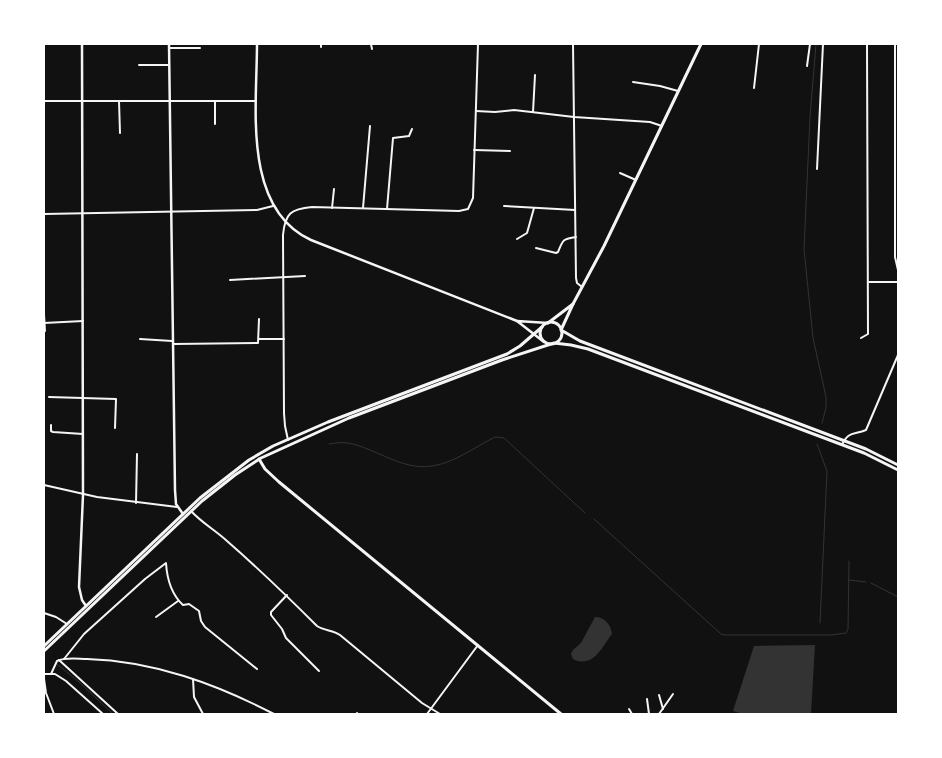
<svg xmlns="http://www.w3.org/2000/svg" width="942" height="758" font-family="Lato,sans-serif">
	<rect width="100%" height="100%" fill="#111"/>
	<!-- water -->
	<g fill="#333">
		<path d="M595,617C605,617 611,625 612,634C602,647 593,669 573,659L571,654L573,650L581,643Z"/>
		<path d="M815,645L811,714H743L733,711L754,646Z"/>
	</g>
	<g fill="none" stroke-linecap="round" stroke-linejoin="round">
		<!-- stream -->
		<g stroke="#333" stroke-width="1">
			<path d="M816,44L810,117L804,249L813,338L826,397V408L822,423"/>
			<path d="M329,444C335,443 341,442 348,443C376,448 402,471 432,466C454,463 475,447 495,437L504,438L585,513"/>
			<path d="M817,444L827,471L820,623"/>
			<path d="M594,519L721,634L725,635H831L846,633L848,629L849,561"/>
			<path d="M849,580L866,582"/>
			<path d="M871,583L898,597"/>
			<path d="M58,665L79,682L113,714"/>
		</g>
		<!-- minor -->
		<g stroke="#f5f5f5" stroke-width="2">
			<path d="M371,44L372,49"/>
			<path d="M573,44L576,278L577,283L582,287"/>
			<path d="M895,44V257L898,270"/>
			<path d="M321,47V44"/>
			<path d="M169,48H200"/>
			<path d="M139,65H169"/>
			<path d="M807,66L810,44"/>
			<path d="M633,82L660,86L678,91"/>
			<path d="M754,88L759,44"/>
			<path d="M44,101H256"/>
			<path d="M119,101L120,133"/>
			<path d="M215,101V124"/>
			<path d="M476,111L495,112L514,110L574,117L650,122L662,126"/>
			<path d="M533,112L535,75"/>
			<path d="M474,150L510,151"/>
			<path d="M817,169L823,44"/>
			<path d="M620,173L636,180"/>
			<path d="M504,206L575,210"/>
			<path d="M332,208L334,189"/>
			<path d="M363,208L370,126"/>
			<path d="M387,209L393,138L409,136L412,129"/>
			<path d="M44,214L257,210L273,206"/>
			<path d="M517,239L527,233L534,208"/>
			<path d="M536,248L556,253L558,252C563,240 562,239 576,237"/>
			<path d="M230,280L305,276"/>
			<path d="M869,282H898"/>
			<path d="M44,314L45,331"/>
			<path d="M44,323L83,321"/>
			<path d="M861,338L868,334L867,44"/>
			<path d="M140,339L172,341"/>
			<path d="M259,339H284"/>
			<path d="M174,344L258,343L259,319"/>
			<path d="M49,397L116,399L115,428"/>
			<path d="M51,425V431L53,432L83,434"/>
			<path d="M288,440L285,426L284,413L283,235C285,213 291,209 312,207L459,211L468,209L473,198L478,44"/>
			<path d="M842,445C848,431 854,435 866,430L898,355"/>
			<path d="M44,485L97,497L177,507"/>
			<path d="M136,503L137,454"/>
			<path d="M191,511C202,523 215,530 227,541C258,568 288,597 317,626C325,631 333,630 340,635L422,703L440,714"/>
			<path d="M287,595L271,612V615L282,629L286,638L319,671"/>
			<path d="M44,613L56,617L67,624"/>
			<path d="M156,617L178,601"/>
			<path d="M64,659L84,634L145,579L166,563C167,579 171,594 183,605L189,604L199,611L201,621L205,627L257,669"/>
			<path d="M59,660L118,714"/>
			<path d="M44,674H55L66,681L103,714"/>
			<path d="M51,674L57,661C65,657 78,659 87,659C154,661 216,684 274,714"/>
			<path d="M44,679L46,693L54,714"/>
			<path d="M193,679L194,697L203,714"/>
			<path d="M659,695L663,709"/>
			<path d="M647,699L649,714"/>
			<path d="M629,709L632,714"/>
			<path d="M357,713L358,714"/>
			<path d="M427,714L478,645"/>
			<path d="M659,714L673,694"/>
		</g>
		<!-- tertiary -->
		<g stroke="#f5f5f5" stroke-width="2.5">
			<path d="M82,44L83,495L79,587L82,600L86,606"/>
			<path d="M169,44L175,490L176,504L183,514"/>
			<path d="M257,44C257,107 242,208 311,240L517,321"/>
			<path d="M544,342L517,321L548,323"/>
		</g>
		<!-- secondary -->
		<path stroke="#f5f5f5" stroke-width="3" d="M259,459L265,469L279,482L561,714"/>
		<!-- primary -->
		<g stroke="#f5f5f5" stroke-width="3">
			<path d="M573,304L604,246L701,44"/>
			<circle cx="551" cy="333" r="11"/>
			<path d="M548,323L573,304L561,330L580,341L866,449L898,465"/>
			<path d="M44,646L200,498L249,460L273,446L328,422L507,354L520,346L542,327"/>
			<path d="M44,651L202,501L235,475L261,458L349,418L502,360L554,343L571,345L588,349L864,453L898,470"/>
		</g>
	</g>
	<!-- border -->
	<rect width="942" height="758" fill="none" stroke="#ffffff" stroke-width="90"/>
</svg>
